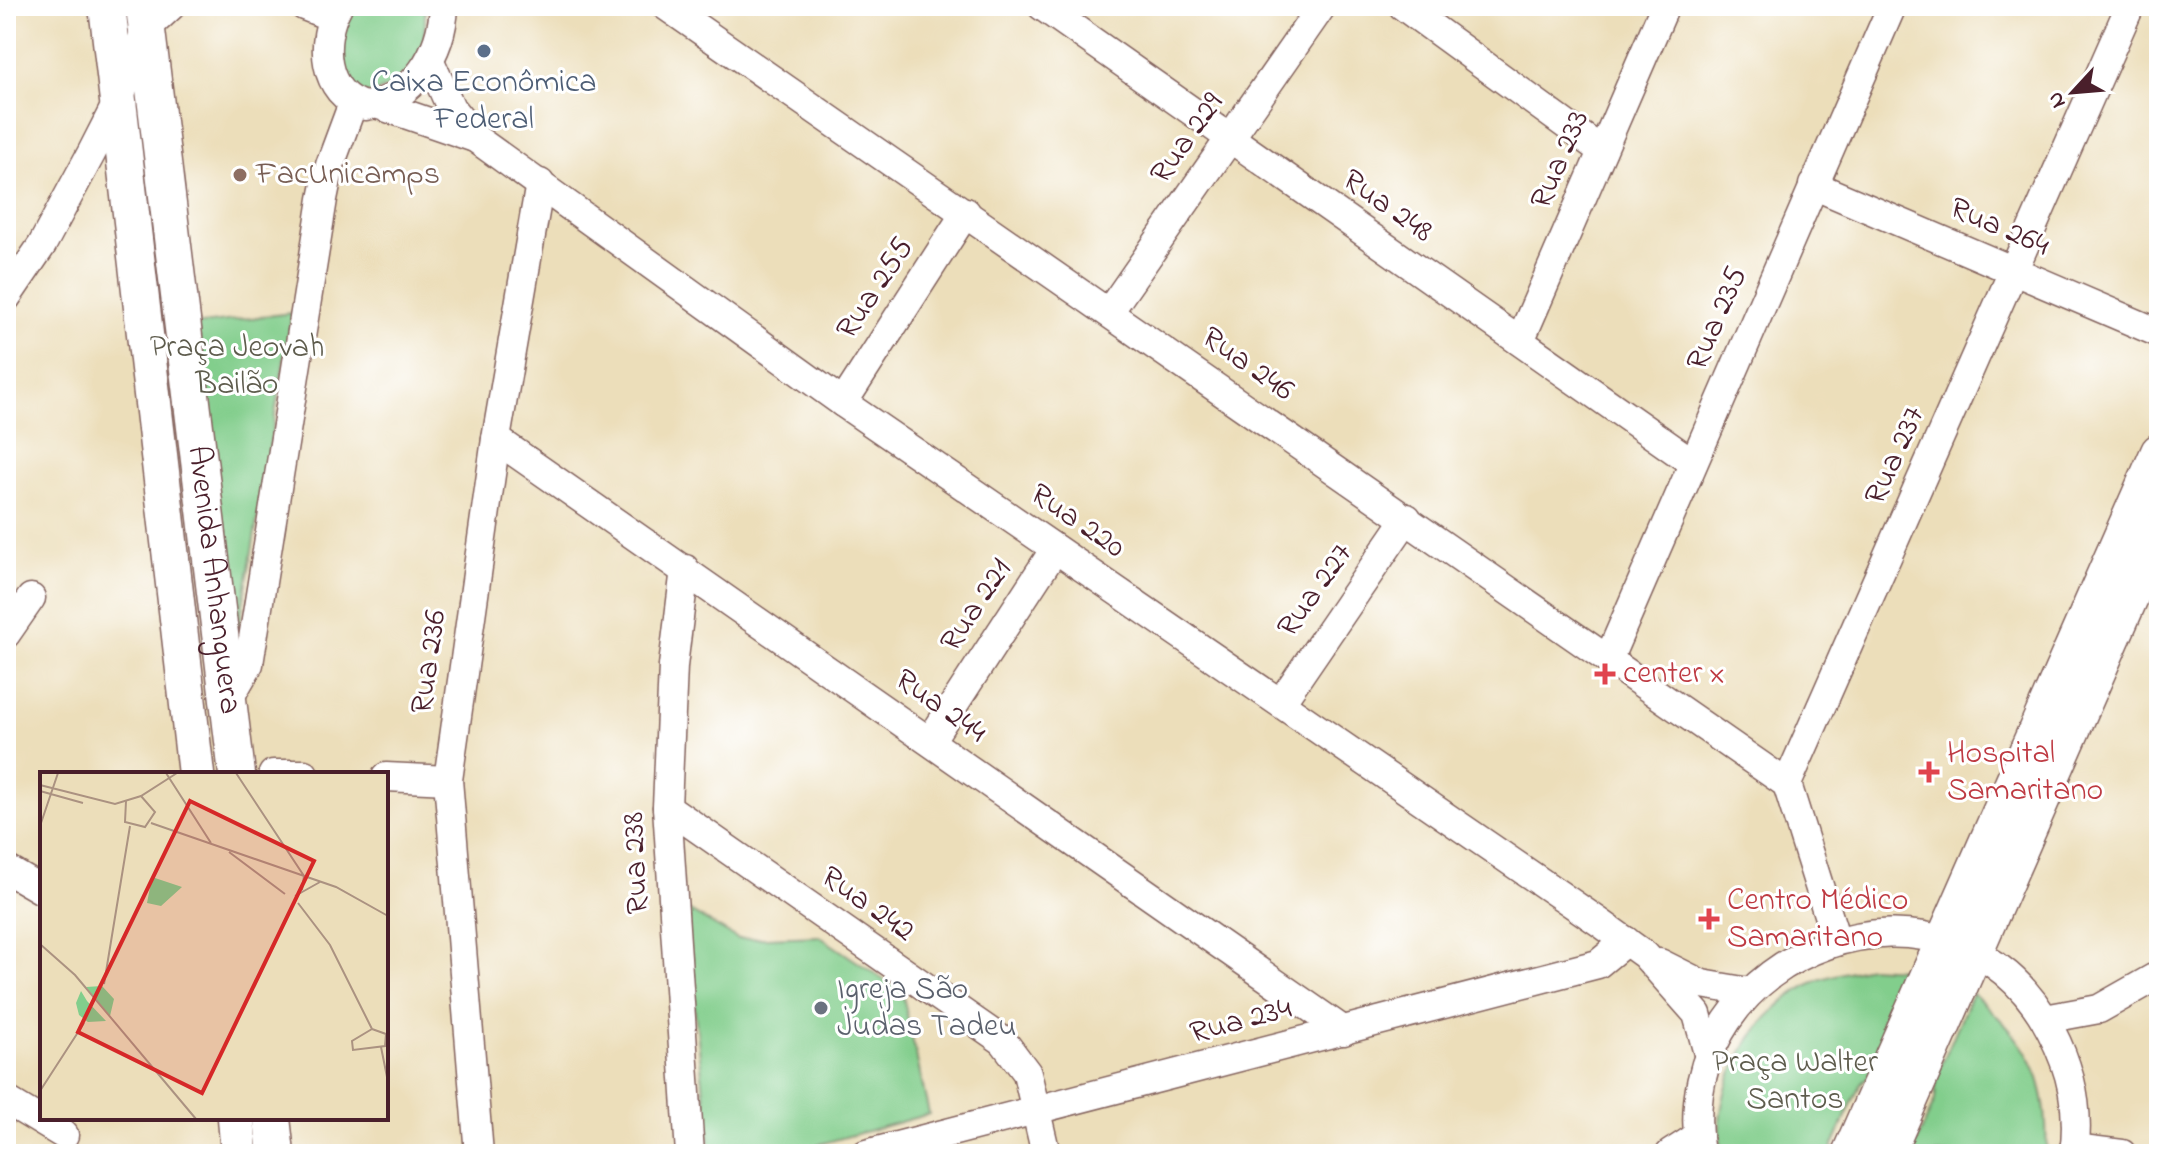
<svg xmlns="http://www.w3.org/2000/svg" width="2165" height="1160" font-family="'Indie Flower',sans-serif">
	<rect width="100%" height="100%" fill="#fff"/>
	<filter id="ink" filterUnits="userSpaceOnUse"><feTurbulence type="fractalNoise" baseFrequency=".0125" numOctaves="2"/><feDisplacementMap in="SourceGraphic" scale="16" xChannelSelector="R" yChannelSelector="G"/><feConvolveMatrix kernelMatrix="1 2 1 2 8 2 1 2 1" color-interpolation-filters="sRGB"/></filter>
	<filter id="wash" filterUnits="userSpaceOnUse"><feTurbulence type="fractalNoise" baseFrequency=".006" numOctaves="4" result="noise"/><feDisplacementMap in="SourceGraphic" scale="32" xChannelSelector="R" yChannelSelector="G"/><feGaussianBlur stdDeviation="1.8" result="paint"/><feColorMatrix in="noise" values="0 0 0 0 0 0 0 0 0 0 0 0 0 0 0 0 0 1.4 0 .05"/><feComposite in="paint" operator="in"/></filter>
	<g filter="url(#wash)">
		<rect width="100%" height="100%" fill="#ecdeba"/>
		<!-- green -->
		<g fill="#82ce8c" stroke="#66765c" stroke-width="2">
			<path d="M355,6H425C425,20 426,37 421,50C413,71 374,109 351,87C346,82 342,72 339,65L349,17Z"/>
			<path d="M292,313L233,664L185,326Z"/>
			<path d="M683,907L738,939L819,936L902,992L929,1114L784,1154H711Z"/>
			<path d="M1869,967L1923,970L1884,1058L1860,1085L1829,1154H1723C1706,1089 1760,1002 1821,979C1836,974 1853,971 1869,967Z"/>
			<path d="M1972,993C2029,1041 2050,1078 2046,1154H1912L1935,1100L1937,1075Z"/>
		</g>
	</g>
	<g filter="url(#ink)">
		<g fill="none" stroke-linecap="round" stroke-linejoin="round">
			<!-- minor casing -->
			<g stroke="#83625d" stroke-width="31">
				<g id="minor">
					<path d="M304,6L332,17"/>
					<path d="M338,6C319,40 322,95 365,106C414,100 442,52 444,6"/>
					<path d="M666,6L1787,784"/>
					<path d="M1042,6L1693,463"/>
					<path d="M1403,6L1602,151"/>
					<path d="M430,61L451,108L475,138"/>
					<path d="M379,105L475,138L843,403L1602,924L1645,955L1697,1014L1709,1057"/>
					<path d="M1813,185L2159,333"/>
					<path d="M6,298L42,245L92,152L118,101L146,29L171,6"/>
					<path d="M1109,312L1322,6"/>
					<path d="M1520,341L1665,6"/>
					<path d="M843,403L966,212"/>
					<path d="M496,439L1344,1031"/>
					<path d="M685,569L673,666L667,807L690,1154"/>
					<path d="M6,634L31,598"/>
					<path d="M1608,660L1892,6"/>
					<path d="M227,702L249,664L323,199L330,165L353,103"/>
					<path d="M1281,702L1407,518"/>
					<path d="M930,741L1055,549"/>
					<path d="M273,774H304"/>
					<path d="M386,777L448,780"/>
					<path d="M667,807L1003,1041L1027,1073L1046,1154"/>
					<path d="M6,869L42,890"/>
					<path d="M1836,940L1787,784L2130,6"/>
					<path d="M1660,963L1702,984L1749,992"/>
					<path d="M2045,1019L2099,1009L2159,975"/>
					<path d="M6,1100L64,1135"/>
					<path d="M2074,1148L2122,1154"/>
					<path d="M479,1154L448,780L496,439L540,183"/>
					<path d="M866,1154L1598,964L1626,941"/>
					<path d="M1670,1154L1698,1136"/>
					<path d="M1700,1154C1666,945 1956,846 2051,1031C2072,1071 2080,1110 2074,1154"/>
				</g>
			</g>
			<!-- major casing -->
			<g stroke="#83625d" stroke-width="39">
				<g id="major">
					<path d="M107,6L196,774"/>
					<path id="s1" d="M144,6L237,774"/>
					<path d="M236,1118L239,1154"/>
					<path d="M272,1118L276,1154"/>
					<path d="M1850,1154L2159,452"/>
					<path d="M1886,1154L2159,531"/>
				</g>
			</g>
			<!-- minor -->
			<use href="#minor" stroke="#fff" stroke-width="28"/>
			<!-- major -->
			<use href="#major" stroke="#fff" stroke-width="36"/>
		</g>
	</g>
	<!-- markers -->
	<circle fill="#5c6f8a" stroke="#fff" stroke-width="3" cx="484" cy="51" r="8"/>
	<circle fill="#8d6e63" stroke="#fff" stroke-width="3" cx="240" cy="175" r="8"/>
	<g fill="#e0444e" stroke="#fff" stroke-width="3">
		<path d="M1601 662h8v8h8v8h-8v8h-8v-8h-8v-8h8z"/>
		<path d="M1925 760h8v8h8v8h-8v8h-8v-8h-8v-8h8z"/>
		<path d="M1705 907h8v8h8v8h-8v8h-8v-8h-8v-8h8z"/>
	</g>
	<circle fill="#6b7280" stroke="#fff" stroke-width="3" cx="821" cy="1008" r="8"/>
	<g text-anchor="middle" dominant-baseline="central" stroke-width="6" stroke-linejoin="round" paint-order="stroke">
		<!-- service labels -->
		<g font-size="32" fill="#4e5e75" stroke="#fff">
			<text x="484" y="83">Caixa Econômica<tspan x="484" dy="37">Federal</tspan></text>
		</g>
		<!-- street labels -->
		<g font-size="32" fill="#4a1f2b" stroke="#fff">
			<text transform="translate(1188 139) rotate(-55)">Rua 229</text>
			<text transform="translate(1561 160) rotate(-67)">Rua 233</text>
			<text transform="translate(1387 207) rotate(35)">Rua 248</text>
			<text transform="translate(1999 228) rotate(23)">Rua 264</text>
			<text transform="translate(876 289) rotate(-57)">Rua 255</text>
			<text transform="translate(1718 319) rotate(-67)">Rua 235</text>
			<text transform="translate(1247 365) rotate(35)">Rua 246</text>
			<text transform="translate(1896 456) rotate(-66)">Rua 237</text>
			<text transform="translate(1077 522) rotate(34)">Rua 220</text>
			<text stroke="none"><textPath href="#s1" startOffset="578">Avenida Anhanguera</textPath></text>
			<text transform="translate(1316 591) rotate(-55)">Rua 227</text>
			<text transform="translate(977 606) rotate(-57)">Rua 221</text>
			<text transform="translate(430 662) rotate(-82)">Rua 236</text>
			<text transform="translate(940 707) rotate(35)">Rua 244</text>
			<text transform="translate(637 863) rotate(-93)">Rua 238</text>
			<text transform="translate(867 905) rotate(35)">Rua 242</text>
			<text transform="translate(1241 1022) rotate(-15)">Rua 234</text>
		</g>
		<!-- education labels -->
		<g font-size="32" fill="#785e54" stroke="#fff" text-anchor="start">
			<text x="256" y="175">FacUnicamps</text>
		</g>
		<!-- park labels -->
		<g font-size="32" fill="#5e5c4d" stroke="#fff">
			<text x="237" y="348">Praça Jeovah<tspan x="237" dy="37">Bailão</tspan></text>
			<text x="1795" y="1063">Praça Walter<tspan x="1795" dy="37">Santos</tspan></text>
		</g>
		<!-- health labels -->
		<g font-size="32" fill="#be3a42" stroke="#fff" text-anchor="start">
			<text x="1623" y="674">center x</text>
			<text x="1947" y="754">Hospital<tspan x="1947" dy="37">Samaritano</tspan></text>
			<text x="1727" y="901">Centro Médico<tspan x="1727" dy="37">Samaritano</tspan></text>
		</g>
		<!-- worship labels -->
		<g font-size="32" fill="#5b616d" stroke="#fff" text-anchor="start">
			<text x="837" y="990">Igreja São<tspan x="837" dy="37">Judas Tadeu</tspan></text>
		</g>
	</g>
	<!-- overview -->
	<g transform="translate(40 772)">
		<rect width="348" height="348" fill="#ecdeba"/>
		<path d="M112,105L142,115L121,134L107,131ZM62,214L74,227L70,244L46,215ZM41,219L47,229L66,249L48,250L39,243L36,231Z" fill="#82ce8c"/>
		<path fill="none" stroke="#ab9281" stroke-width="2" d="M126,1L171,71M196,1L264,104L262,118M0,13L75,32L101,24L137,1M0,19L43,31M86,29L85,50L105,55L115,40L101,24M111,51L296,115L348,144M0,54L18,1M189,80L245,122M255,124L280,110M258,131L290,173L332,257M0,172L35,203L156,347M64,212L90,54M332,257L346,262L345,274L313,278L312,269ZM341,275L348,310M0,319L44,251"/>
		<path fill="#d62828" fill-opacity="0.15" stroke="#d62828" stroke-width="4" d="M150,29L274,89L162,321L38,260Z"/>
		<rect width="348" height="348" fill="none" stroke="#4a1f2b" stroke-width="4"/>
	</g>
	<!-- margin -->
	<rect width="2165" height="1160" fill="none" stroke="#fff" stroke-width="32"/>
	<!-- north arrow -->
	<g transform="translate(2073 92) rotate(244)" stroke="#ffffff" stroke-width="6" paint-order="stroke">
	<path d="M0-6L14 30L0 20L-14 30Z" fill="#4a1f2b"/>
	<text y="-12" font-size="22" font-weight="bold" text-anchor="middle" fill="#4a1f2b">N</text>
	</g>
</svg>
